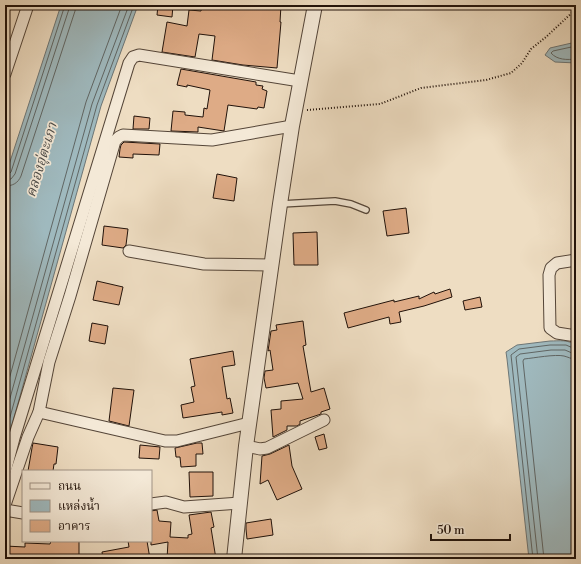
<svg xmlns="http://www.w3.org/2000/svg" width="581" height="564" font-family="'Libre Bodoni','Noto Serif Thai',serif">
	<rect width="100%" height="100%" fill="#eeddc2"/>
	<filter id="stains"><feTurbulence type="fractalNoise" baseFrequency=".005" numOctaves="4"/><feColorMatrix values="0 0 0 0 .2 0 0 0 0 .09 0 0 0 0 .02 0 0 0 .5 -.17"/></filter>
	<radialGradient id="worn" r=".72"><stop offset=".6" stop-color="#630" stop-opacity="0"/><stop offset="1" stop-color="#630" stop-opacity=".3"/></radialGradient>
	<!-- water -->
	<g fill="#9fb9be" stroke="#6d7676">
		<path d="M61,5H138L101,106L5,450V177Z"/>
		<path d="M576,42V63L555,62L545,55L550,48Z"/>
		<path d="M550,341C559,341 569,339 576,346V559H529L507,359L506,352L517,345Z"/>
	</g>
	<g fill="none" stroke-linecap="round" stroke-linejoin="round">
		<!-- shore -->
		<g stroke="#606664" stroke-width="1">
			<path d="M576,46L553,51L551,53C557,60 567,60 576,59"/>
			<path d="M5,175H8L11,172L65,5"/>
			<path d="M5,180L11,179L15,174L69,9L70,5"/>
			<path d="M5,186C13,186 18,183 21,176L75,11L76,5"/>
			<path d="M5,394L86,102L122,5"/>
			<path d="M5,416L92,104L129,5"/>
			<path d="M5,435L97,105L134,5"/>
			<path d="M533,559L511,355L519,349L550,345H566L573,348H576"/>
			<path d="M538,559L516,357L520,354L551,350H565L572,353H576"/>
			<path d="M544,559L523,361L524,359C534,358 555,354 564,356C568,357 571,359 576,359"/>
		</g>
	</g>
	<!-- building -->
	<g fill="#deab86" stroke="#21120a">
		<path d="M158,5H173L172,17L157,15Z"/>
		<path d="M202,5H281L280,22H281L277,68L243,65L212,60L215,36L199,34L195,57L162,52L167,22L187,26L189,10L201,11Z"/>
		<path d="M181,69L256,82V85L263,86L262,89L267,91L264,108L258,107L257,109L228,105L224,131L198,127V132L171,131L173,111L185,112V115L203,117L204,108L207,109L210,90L187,85V87L177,85Z"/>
		<path d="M134,116L150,118L149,129H133Z"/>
		<path d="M124,142L160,144L159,155L133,154V158L119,157L120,149L121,145Z"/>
		<path d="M217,174L237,178L234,201L213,198Z"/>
		<path d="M406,208L409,233L387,236L383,211Z"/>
		<path d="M104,226L128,229L126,245L123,248L102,245Z"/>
		<path d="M317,232L318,265H294L293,233Z"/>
		<path d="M97,281L123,287L119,305L93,300Z"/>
		<path d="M450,289L452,297L424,306L399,312L401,322L390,324L389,317L348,328L344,313L394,300V302L419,296V299L434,292L435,294Z"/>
		<path d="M480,297L482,307L465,310L463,301Z"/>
		<path d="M303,321L306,345L303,346L311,392L324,388L330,409L321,412V414L300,421V424L297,426H287V430L273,437L271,410L281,409V401L303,399L298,383L266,388L264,378L265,371L273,370L270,350L268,351L271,331L277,330L276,325Z"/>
		<path d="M92,323L108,326L105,344L89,341Z"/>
		<path d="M233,351L235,365L222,367L227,399L230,398L233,413L222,415V412L183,418L181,405L194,402L191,387L195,386L190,359Z"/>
		<path d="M113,388L134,390L129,426L109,421Z"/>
		<path d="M324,434L327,448L319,450L315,437Z"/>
		<path d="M33,443L58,447L56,464H54L53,471H28L32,448Z"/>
		<path d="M197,443H202L203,454H196V466L181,467L180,457H176L175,448Z"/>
		<path d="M140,445L160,447L159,459L139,458Z"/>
		<path d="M289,445L292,466L302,489L277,500L268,480L260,484L262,456L270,454Z"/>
		<path d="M189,472H213V496L190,497Z"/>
		<path d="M157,510L159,521L171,522L170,537L188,538V535L192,534L189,515L211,512L214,527L211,528L216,559H167L168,542L151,545V511Z"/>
		<path d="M271,519L273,535L247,539L246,529V523Z"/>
		<path d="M51,541H79V559H5V546L25,547V543L50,544Z"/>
		<path d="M128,541H147L150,559H103L102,552L129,547Z"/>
	</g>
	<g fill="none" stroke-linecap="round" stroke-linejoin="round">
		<!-- service casing -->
		<g stroke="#544538" stroke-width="8">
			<path id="service" d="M281,204L335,201L351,204L366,210"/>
		</g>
		<!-- minor casing -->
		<g stroke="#544538" stroke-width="13">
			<g id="minor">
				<path d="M5,74L28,5"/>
				<path d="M129,251L204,264L271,265"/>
				<path d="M576,260L557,263L551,268L549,275L550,328L557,333L576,336"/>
				<path d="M39,412L165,441H177L249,423"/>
				<path d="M246,446L260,449L267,448L324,420"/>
				<path d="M5,472L14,438L129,63L133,57L139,55L300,81"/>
				<path d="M151,504L166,502L184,507L240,503"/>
				<path d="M5,505L28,437L39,412L49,362L70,296L115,141L119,137L123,135L212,140L292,126"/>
				<path d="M5,510L23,513"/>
			</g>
		</g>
		<!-- tertiary casing -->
		<g stroke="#544538" stroke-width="16">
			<path id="tertiary" d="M234,559L246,446L280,204L292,126L315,5"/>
		</g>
		<!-- path -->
		<path stroke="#21120a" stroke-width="2" stroke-dasharray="1 2" stroke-linecap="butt" d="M307,110L380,104L421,88L486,80L511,73L522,63L531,49L546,37L576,9"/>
		<!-- service -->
		<use href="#service" stroke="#f4e9d7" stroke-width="5.5"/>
		<!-- minor -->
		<use href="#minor" stroke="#f4e9d7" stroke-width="11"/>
		<!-- tertiary -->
		<use href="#tertiary" stroke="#f4e9d7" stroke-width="14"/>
	</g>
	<g text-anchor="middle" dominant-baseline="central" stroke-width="3.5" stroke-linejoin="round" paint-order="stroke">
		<!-- water labels -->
		<g font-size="14" font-style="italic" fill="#4d4c49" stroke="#f4e9d7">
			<text transform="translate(42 160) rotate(-73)">คลองอุ่ตะเภา</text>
		</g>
	</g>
	<!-- margin -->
	<rect width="581" height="564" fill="none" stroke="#eeddc2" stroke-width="20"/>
	<rect x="6" y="6" width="569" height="552" fill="none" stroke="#21120a" stroke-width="2"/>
	<rect x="10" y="10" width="561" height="544" fill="none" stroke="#21120a"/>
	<!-- legend -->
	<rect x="22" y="470" width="130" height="72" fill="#f4e9d7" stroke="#a09385"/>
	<rect x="30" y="483" width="20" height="6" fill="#f4e9d7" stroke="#a09385"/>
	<text x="58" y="490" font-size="12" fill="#21120a">ถนน</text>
	<rect x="30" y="500" width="20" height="12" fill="#9fb9be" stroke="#a09385"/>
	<text x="58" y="510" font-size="12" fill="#21120a">แหล่งน้ำ</text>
	<rect x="30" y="520" width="20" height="12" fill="#deab86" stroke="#a09385"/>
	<text x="58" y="530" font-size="12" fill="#21120a">อาคาร</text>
	<!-- scale -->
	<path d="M431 534v6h79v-6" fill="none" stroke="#21120a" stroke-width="2"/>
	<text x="437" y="534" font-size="12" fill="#21120a" stroke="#f4e9d7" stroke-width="3" paint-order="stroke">50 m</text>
	<rect width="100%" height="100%" filter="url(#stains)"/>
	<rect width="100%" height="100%" fill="url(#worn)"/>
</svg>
